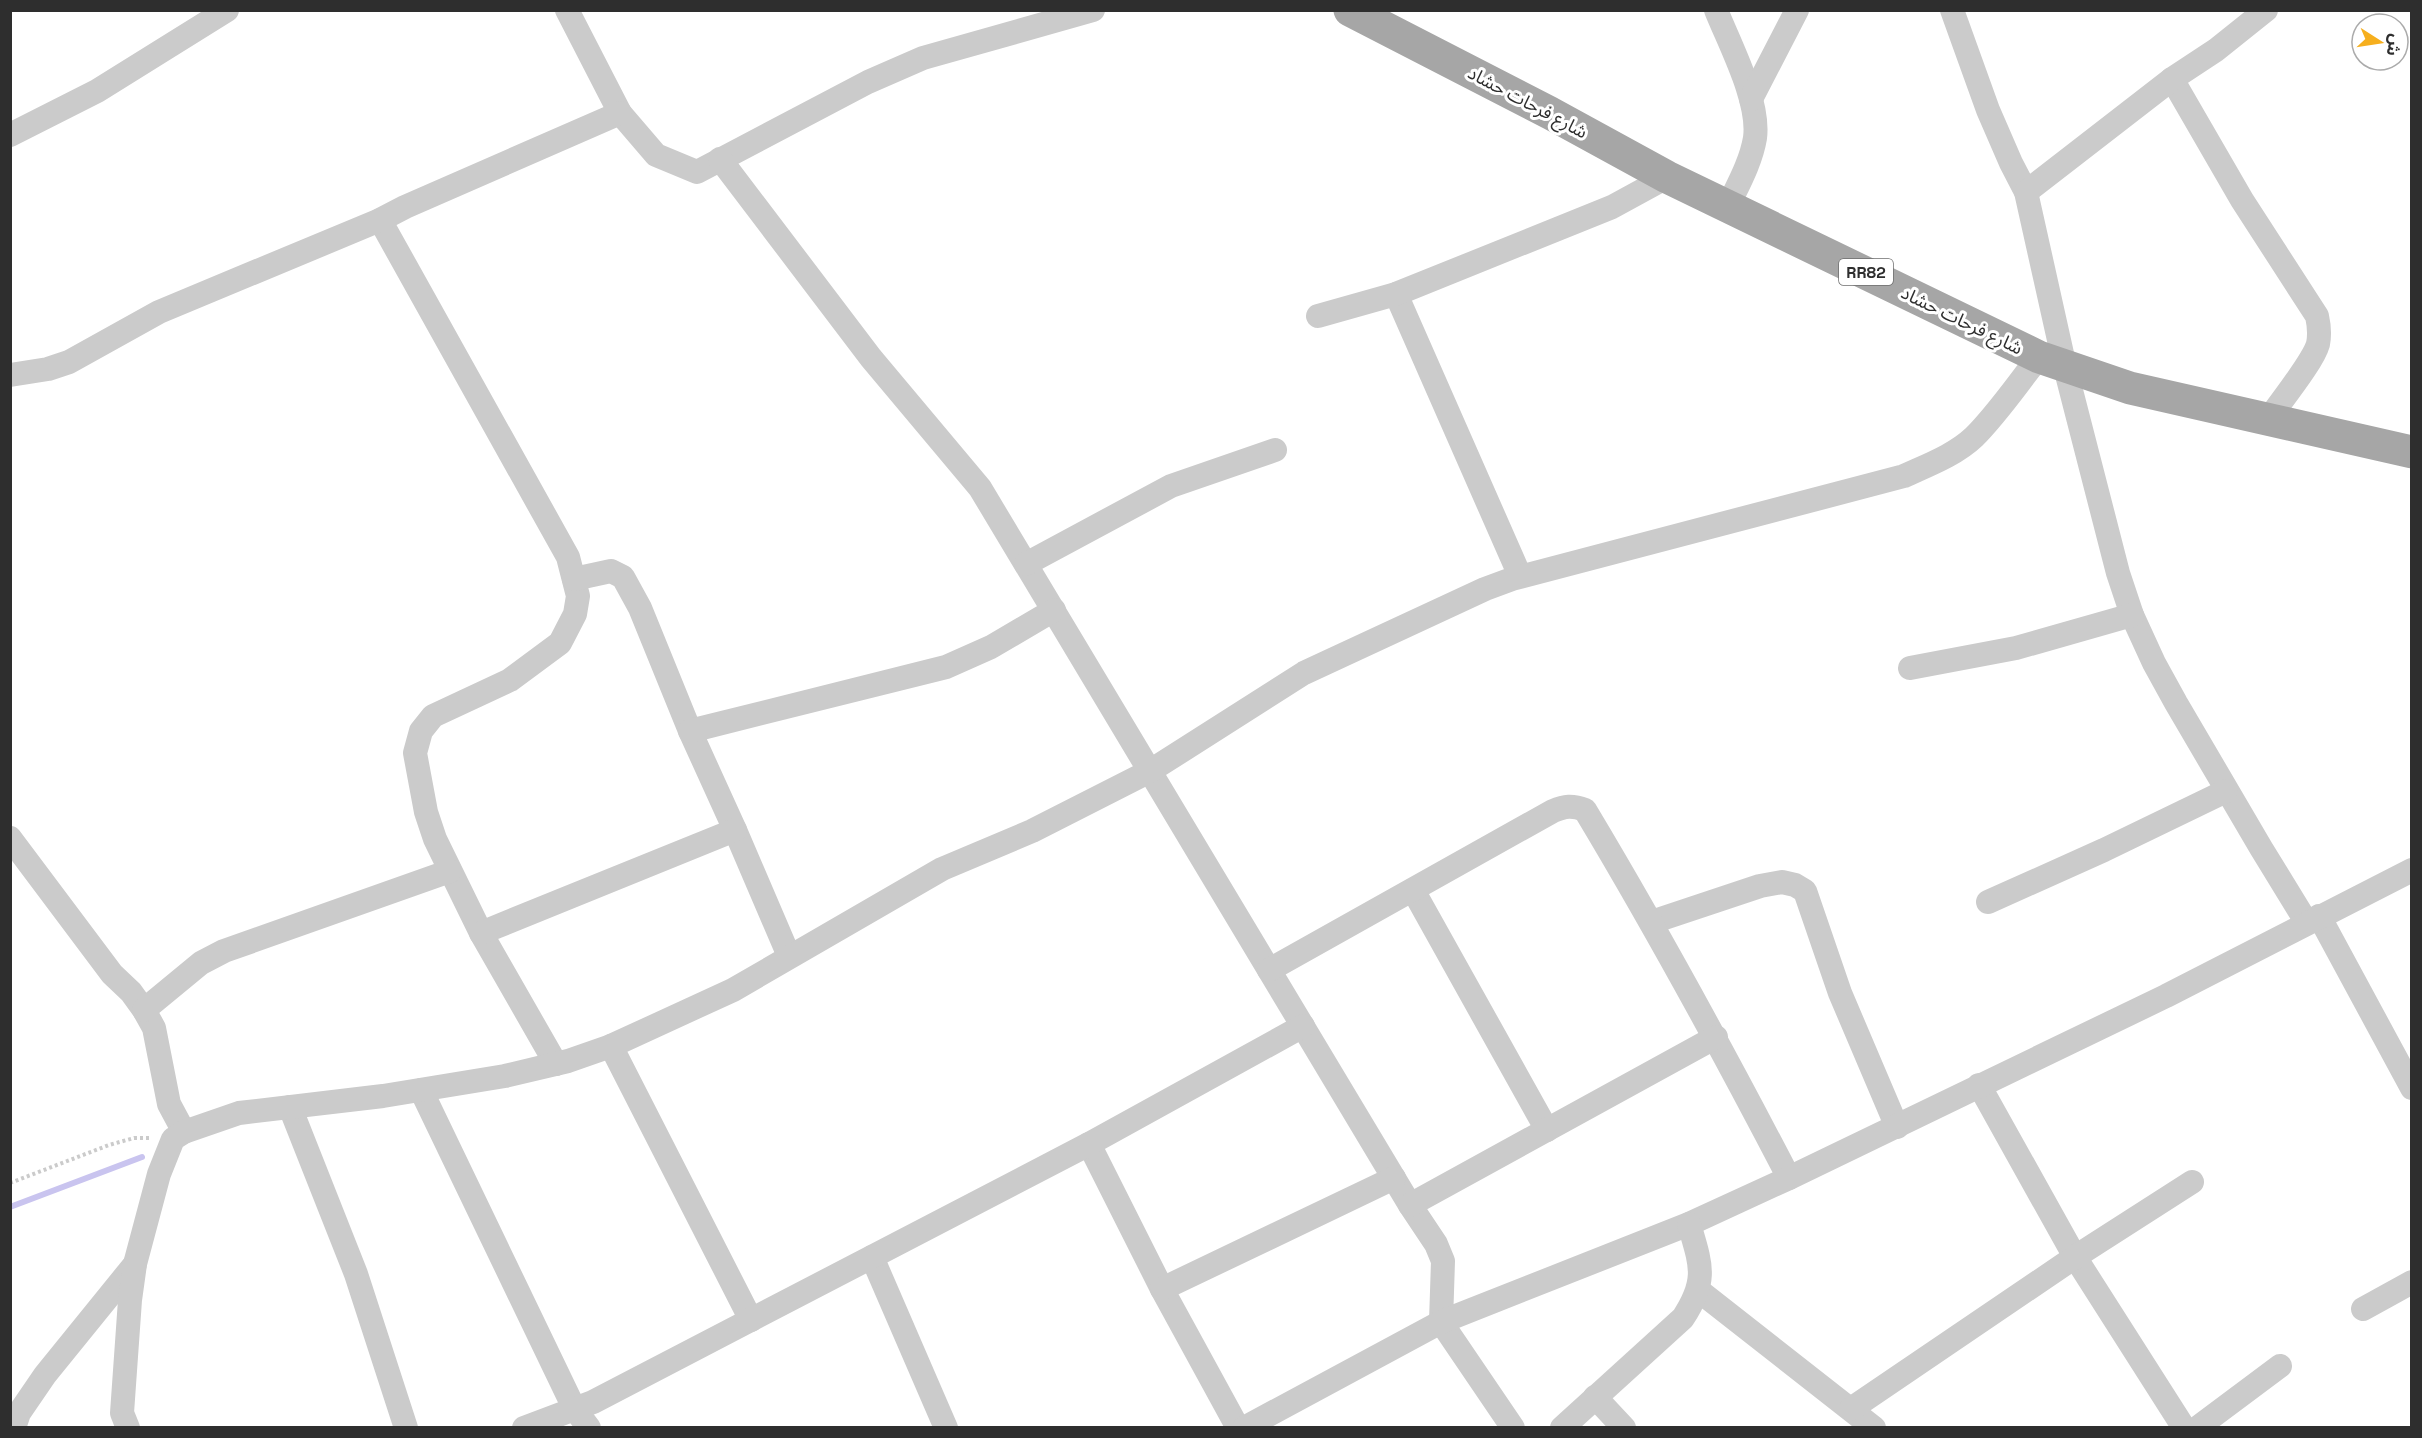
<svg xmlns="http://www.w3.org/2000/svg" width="2422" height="1438" font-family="'Space Grotesk','Noto Sans Arabic',sans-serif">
	<rect width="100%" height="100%" fill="#fff"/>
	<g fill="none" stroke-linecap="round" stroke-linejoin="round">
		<!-- stream -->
		<path stroke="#c9c4ef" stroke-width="6" d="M10,1207L142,1157"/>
		<!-- path -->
		<path stroke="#cbcbcb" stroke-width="4" stroke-dasharray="3 3" stroke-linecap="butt" d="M10,1183L109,1145L134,1138H152"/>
		<!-- street -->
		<g stroke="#cbcbcb" stroke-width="24">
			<path d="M567,10L620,113L656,155L697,172L868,82L923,58L1093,10"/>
			<path d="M1716,10C1730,45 1760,101 1755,138C1751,162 1738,185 1728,206"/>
			<path d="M1952,10L1988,110L2011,163L2026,192L2065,367L2118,573L2132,615L2154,663L2176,703L2261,848L2307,923"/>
			<path d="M2172,79L2242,200L2317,316C2319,325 2320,334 2318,344C2313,362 2280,402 2268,420"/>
			<path d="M1751,99L1797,10"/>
			<path d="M10,135L97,91L227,10"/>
			<path d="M720,159L871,358L980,488L1410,1205L1436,1244L1443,1261L1441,1322L1513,1428"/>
			<path d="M2026,192L2172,79L2216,50L2266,10"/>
			<path d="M380,220L568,557L578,596L575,614L560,643L510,680L433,716L421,731L415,753L426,812L435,839L481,933L556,1064"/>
			<path d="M1396,294L1520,576"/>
			<path d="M1318,316L1396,294L1612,207L1667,177"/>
			<path d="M10,375L48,369L69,362L159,312L380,220L405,207L620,113"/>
			<path d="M1026,564L1171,486L1275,450"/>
			<path d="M574,579L611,571L623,577L640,608L690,731L735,830L789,956"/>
			<path d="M1910,668L2016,648L2132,615"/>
			<path d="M690,731L946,667L991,647L1054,610"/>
			<path d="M10,838L112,974L131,992L144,1010L154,1028L169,1104L184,1132"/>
			<path d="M1413,890L1547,1130"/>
			<path d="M1988,902L2104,850L2226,791"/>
			<path d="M2319,916L2412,1088"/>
			<path d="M1652,922L1760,886L1782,882L1795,885L1805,891L1840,993L1897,1127"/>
			<path d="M481,933L735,830"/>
			<path d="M1269,970L1553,811C1565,806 1572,805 1585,810C1657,930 1724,1053 1789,1178"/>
			<path d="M144,1010L201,963L224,951L450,871"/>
			<path d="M611,1046L751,1320"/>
			<path d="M1979,1085L2075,1257L2184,1428"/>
			<path d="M421,1090L574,1408L589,1428"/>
			<path d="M290,1107L356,1274L406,1428"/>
			<path d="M1089,1144L1162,1289L1238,1428"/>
			<path d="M1410,1205L1716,1037"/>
			<path d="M872,1257L946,1428"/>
			<path d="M1162,1289L1394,1178"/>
			<path d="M1698,1290L1874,1428"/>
			<path d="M2363,1309L2412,1282"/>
			<path d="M1595,1397L1624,1428"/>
			<path d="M1851,1409L2075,1257L2192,1182"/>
			<path d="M14,1428L19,1413L45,1375L135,1264"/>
			<path d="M128,1428L122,1413L130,1300L135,1264L159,1174L173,1139L184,1132L239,1113L383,1096L505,1076L568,1061L611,1046L733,990L942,869L1032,831L1150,771L1304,673L1485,589L1512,579L1904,476C1928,465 1955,455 1974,437C1998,413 2018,383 2039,357"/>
			<path d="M524,1428L593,1402L1089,1144L1303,1026"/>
			<path d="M1244,1428L1441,1322L1689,1224L1789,1178L2166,996L2412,870"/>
			<path d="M1562,1428L1683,1318C1708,1280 1701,1265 1689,1224"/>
			<path d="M2197,1428L2280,1366"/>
		</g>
		<!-- primary -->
		<path stroke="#a6a6a6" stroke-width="33" d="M1350,10L1550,113L1667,177L2039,357L2130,388L2412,452"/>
	</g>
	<g text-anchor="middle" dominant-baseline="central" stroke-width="6" stroke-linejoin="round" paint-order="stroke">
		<!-- shield labels -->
		<rect fill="#fff" stroke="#6d6d6d" stroke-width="1.5" x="1839" y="259" width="54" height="26" rx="4.5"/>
		<g font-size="16" font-weight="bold" fill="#2e2e2e">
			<text x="1866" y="272">RR82</text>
		</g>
		<!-- street labels -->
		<g font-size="18" fill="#2e2e2e" stroke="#fff">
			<text transform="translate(1528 102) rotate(28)">شارع فرحات حشاد</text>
			<text transform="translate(1962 320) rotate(26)">شارع فرحات حشاد</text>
		</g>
	</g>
	<!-- border -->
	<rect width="2422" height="1438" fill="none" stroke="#2e2e2e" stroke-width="24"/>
	<!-- north arrow -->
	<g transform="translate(2380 42) rotate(102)"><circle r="28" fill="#ffffff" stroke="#ababab" stroke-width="1.5"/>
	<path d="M0-4.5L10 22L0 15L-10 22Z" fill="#f6af1e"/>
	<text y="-9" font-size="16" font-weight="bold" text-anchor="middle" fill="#2e2e2e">ش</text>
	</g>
</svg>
